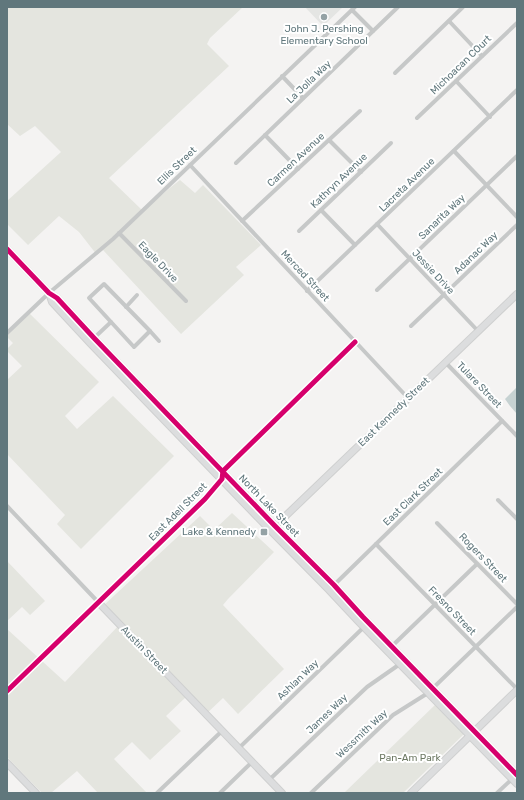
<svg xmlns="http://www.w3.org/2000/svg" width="524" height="800" font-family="Rubik,sans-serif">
	<rect width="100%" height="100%" fill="#f4f3f2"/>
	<!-- built -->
	<path fill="#e4e5e3" d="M305,7H343L323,26Z"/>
	<!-- green -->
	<g fill="#e4e5df">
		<path d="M7,7H243L210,38L207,44L229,66L109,178L143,211L171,187L180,180L195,193L203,185L261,245L236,267L244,275L181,334L103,250L97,255L79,232L59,216L28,245L7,224V201L61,152L35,126L20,136L7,124Z"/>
		<path d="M28,312L99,382L65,416L77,429L113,396L174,456L81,549L57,524L65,515L7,454V380L22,366L7,351V349L13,343L7,337V335Z"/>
		<path d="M232,513L274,552L228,599L223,605L284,669L238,714L223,698L204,716L186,697L166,716L181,731L150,760L132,742L114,759L147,793H98L77,771L51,793H42L7,757V629L65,682L120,624L103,606L200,516L214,530Z"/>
		<path d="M7,561L45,601L30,615L22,607L7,621Z"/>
		<path d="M435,705L464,734L403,793H344Z"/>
	</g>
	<!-- water -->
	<path fill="#c6d2d2" d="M517,387V414L510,406L505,399Z"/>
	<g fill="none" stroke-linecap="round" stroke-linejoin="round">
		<!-- secondary casing -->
		<g stroke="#cfd0d0" stroke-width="8">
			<g id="secondary">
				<path d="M7,249L49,293L57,298L94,338L275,526L334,585L363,617L517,775"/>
				<path d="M49,293L52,302L90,343L271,531L329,590L358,621L517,784"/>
				<path d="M273,528L517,294"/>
				<path d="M99,603L282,793"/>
				<path d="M7,763L36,793"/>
				<path d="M411,793L517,690"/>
			</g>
		</g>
		<!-- street -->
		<g stroke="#c6c8c8" stroke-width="4">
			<path d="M352,10L373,31"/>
			<path d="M449,21L482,56"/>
			<path d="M395,73L463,7"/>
			<path d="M282,76L303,98"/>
			<path d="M456,81L490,117"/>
			<path d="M417,118L517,23"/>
			<path d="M265,135L298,169"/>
			<path d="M329,140L361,172"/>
			<path d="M454,151L517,217"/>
			<path d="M236,163L398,7"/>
			<path d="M190,165L408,398"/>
			<path d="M321,210L355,245"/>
			<path d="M242,221L360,111"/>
			<path d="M377,224L478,331"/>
			<path d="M299,231L391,143"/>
			<path d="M119,233L186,301"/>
			<path d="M104,284L150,331L134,347L89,298Z"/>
			<path d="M377,290L517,156"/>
			<path d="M307,291L517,90"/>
			<path d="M126,307L137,295"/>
			<path d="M411,326L517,225"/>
			<path d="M150,331L159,341"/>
			<path d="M7,333L49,293L113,239L355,7"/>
			<path d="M94,338L111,322"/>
			<path d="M446,363L517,436"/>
			<path d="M498,500L517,519"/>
			<path d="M7,506L99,603"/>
			<path d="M437,523L517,604"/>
			<path d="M376,544L517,689"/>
			<path d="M334,585L502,421"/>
			<path d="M390,648L477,564"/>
			<path d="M433,688L517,607"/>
			<path d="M7,691L205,499L222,479L223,471L355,342"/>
			<path d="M239,748L365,626"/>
			<path d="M269,780L367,687L400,664"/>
			<path d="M157,793L222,731"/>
			<path d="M220,793L252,762"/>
			<path d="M311,793L393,715L428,693"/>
			<path d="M497,793L512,779"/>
		</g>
		<!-- secondary -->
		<use href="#secondary" stroke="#dcddde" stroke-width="6"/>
		<!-- cycleway casing -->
		<g stroke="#fff" stroke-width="8">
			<g id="cycleway">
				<path d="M7,249L49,293L57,298L94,338L275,526L334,585L363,617L517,775"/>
				<path d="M7,691L205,499L222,479L223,471L355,342"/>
			</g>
		</g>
		<!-- cycleway -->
		<use href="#cycleway" stroke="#d6006c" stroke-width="5"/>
	</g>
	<!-- markers -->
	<g fill="#94a2a5" stroke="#fff" stroke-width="1.5">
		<circle cx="324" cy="17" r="4"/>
		<rect x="260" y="528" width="8" height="8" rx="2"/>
	</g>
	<g text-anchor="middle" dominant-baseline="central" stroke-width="4" stroke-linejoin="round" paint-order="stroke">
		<!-- poi labels -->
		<g font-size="10" fill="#60777c" stroke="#fff">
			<text x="324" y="29">John J. Pershing<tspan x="324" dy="12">Elementary School</tspan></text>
			<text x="256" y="532" text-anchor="end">Lake &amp; Kennedy</text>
		</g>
		<!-- street labels -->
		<g font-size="10" fill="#60777c" stroke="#fff">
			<text transform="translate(461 65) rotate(-44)">Michoacan COurt</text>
			<text transform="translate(309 82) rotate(-44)">La Jolla Way</text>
			<text transform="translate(296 160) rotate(-43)">Carmen Avenue</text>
			<text transform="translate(177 166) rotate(-44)">Ellis Street</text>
			<text transform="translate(339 181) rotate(-44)">Kathryn Avenue</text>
			<text transform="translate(407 185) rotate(-44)">Lacreta Avenue</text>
			<text transform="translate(442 217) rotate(-44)">Sanarita Way</text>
			<text transform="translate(476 253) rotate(-44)">Adanac Way</text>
			<text transform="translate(158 262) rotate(46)">Eagle Drive</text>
			<text transform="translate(433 272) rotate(47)">Jessie Drive</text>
			<text transform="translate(305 276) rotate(47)">Merced Street</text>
			<text transform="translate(479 385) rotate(46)">Tulare Street</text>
			<text transform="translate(394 412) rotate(-44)">East Kennedy Street</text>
			<text transform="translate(413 497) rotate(-44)">East Clark Street</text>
			<text transform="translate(269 506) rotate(46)">North Lake Street</text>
			<text transform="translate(178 512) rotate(-45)">East Adell Street</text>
			<text transform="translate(483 558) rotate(46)">Rogers Street</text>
			<text transform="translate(452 611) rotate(46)">Fresno Street</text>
			<text transform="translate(144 650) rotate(46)">Austin Street</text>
			<text transform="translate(298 680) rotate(-44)">Ashlan Way</text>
			<text transform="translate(327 714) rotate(-44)">James Way</text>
			<text transform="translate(362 734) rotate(-43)">Wessmith Way</text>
		</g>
		<!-- park labels -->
		<g font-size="10" fill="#6d7963" stroke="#fff">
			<text x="410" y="758">Pan-Am Park</text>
		</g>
	</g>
	<!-- border -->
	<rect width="524" height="800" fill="none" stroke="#60777c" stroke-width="16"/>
</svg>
